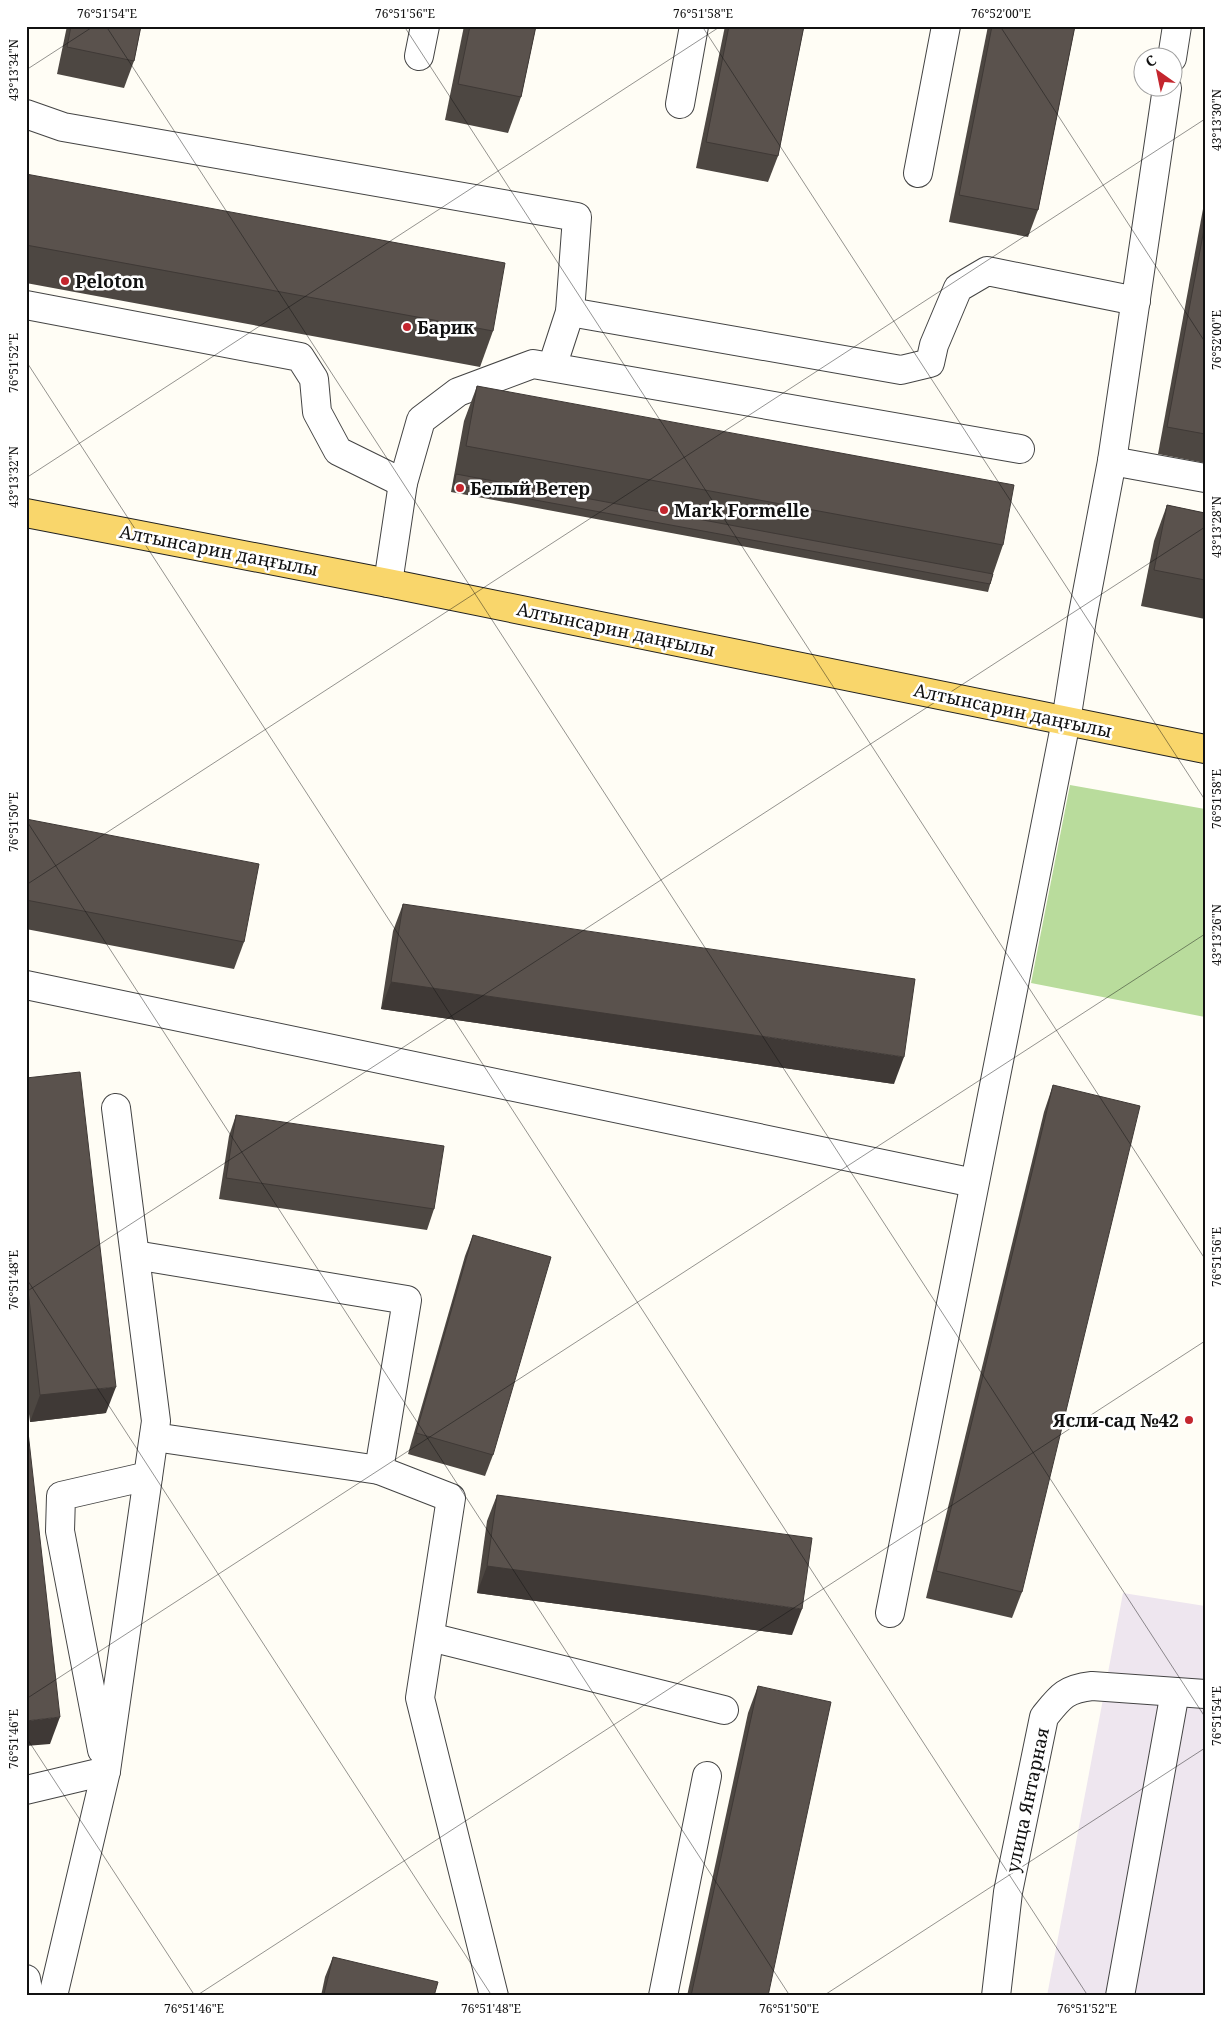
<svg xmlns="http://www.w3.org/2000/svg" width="1231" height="2022" font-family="'Noto Serif',serif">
	<rect width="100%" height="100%" fill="#fffdf5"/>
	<!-- industrial -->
	<path fill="#eee6ef" d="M1123,1593L1205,1606V1996H1047Z"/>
	<!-- forest -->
	<path fill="#b9dc9c" d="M1070,785L1205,809V1017L1031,983Z"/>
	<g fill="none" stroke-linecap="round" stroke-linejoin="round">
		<!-- minor casing -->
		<g stroke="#444" stroke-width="30">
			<g id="minor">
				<path d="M419,56L425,26"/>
				<path d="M1172,58L1177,26"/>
				<path d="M680,104L694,26"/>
				<path d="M26,114L63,127L577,217L570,312L552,367"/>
				<path d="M918,173L946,26"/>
				<path d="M26,305L300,357L314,379L317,412L338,451L403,483"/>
				<path d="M570,312L901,370L930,363L934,345L958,288L987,271L1136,301"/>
				<path d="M1112,461L1205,478"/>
				<path d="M388,583L403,483L421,420L458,392L533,364L1020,449"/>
				<path d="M26,985L974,1183"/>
				<path d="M135,1255L407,1300L379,1470L451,1498L420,1698L494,1996"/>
				<path d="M154,1437L379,1470"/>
				<path d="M890,1613L1066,721L1082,619L1112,461L1167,88"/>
				<path d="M430,1637L724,1710"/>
				<path d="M102,1750L60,1531L61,1496L148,1476"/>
				<path d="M26,1790L106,1771"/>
				<path d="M26,1979L29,1996"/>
				<path d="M53,1996L106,1771L156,1421L116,1108"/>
				<path d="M663,1996L707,1776"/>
				<path d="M996,1996L1008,1892L1044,1717C1060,1697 1065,1689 1092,1686L1205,1694"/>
				<path d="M1120,1996L1175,1692"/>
			</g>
		</g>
		<!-- major casing -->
		<g stroke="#222" stroke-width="30">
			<path id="major" d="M26,513L388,583L1205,749"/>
		</g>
		<!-- minor -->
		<use href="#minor" stroke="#fff" stroke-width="28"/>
		<!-- major -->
		<use href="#major" stroke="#f9d66b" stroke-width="28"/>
	</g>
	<!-- wall -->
	<g fill="#4d4742">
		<path d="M67,26H141L134,61L124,88L57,74Z"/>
		<path d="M464,26H536L521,97L508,133L445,120Z"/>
		<path d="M725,26H804L778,156L768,182L696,168Z"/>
		<path d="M988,26H1075L1038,210L1028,237L949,222Z"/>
		<path d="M26,174L493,331L480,367L26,283Z"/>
		<path d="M1205,198V463L1158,454Z"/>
		<path d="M477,386L1003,545L993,574L988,592L451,492L464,421Z"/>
		<path d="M1167,505L1205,513V619L1141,606L1154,541Z"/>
		<path d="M26,819L244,942L234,969L26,929Z"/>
		<path d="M403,904L894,1084L381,1009L393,931Z"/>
		<path d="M26,1078L106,1413L30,1422L26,1389Z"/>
		<path d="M1053,1085L1022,1592L1012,1618L926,1598L1044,1112Z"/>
		<path d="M236,1115L434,1209L427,1230L219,1199L229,1136Z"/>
		<path d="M473,1235L493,1455L485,1476L408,1454L465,1256Z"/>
		<path d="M497,1495L792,1635L477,1593L487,1521Z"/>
		<path d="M758,1686L768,1996H687L748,1713Z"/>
		<path d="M333,1957L434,1996H321L325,1977Z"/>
	</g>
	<!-- shaded-wall -->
	<g fill="#3f3936">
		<path d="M391,982L904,1057L894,1084L381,1009Z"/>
		<path d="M116,1387L106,1413L30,1422L40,1395Z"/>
		<path d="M487,1566L802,1609L792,1635L477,1593Z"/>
		<path d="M60,1717L50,1744L26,1746V1721Z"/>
	</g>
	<!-- building -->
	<g fill="#5a524d" stroke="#3f3936">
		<path d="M71,26H141L134,61L67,47Z"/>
		<path d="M470,26H536L521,97L458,84Z"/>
		<path d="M729,26H804L778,156L706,142Z"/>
		<path d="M992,26H1075L1038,210L959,195Z"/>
		<path d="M26,174L505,263L493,331L26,245Z"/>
		<path d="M1205,224V434L1167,427Z"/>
		<path d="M477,386L1014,485L1003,545L466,446Z"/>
		<path d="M456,474L993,574L990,584L454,485Z"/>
		<path d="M1167,505L1205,513V580L1154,570Z"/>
		<path d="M26,819L259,864L244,942L26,900Z"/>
		<path d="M403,904L915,979L904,1057L391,982Z"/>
		<path d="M80,1072L116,1387L40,1395L26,1273V1078Z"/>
		<path d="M1053,1085L1140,1106L1022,1592L936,1571Z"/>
		<path d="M236,1115L444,1146L434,1209L226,1178Z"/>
		<path d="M473,1235L551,1257L493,1455L416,1433Z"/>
		<path d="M26,1414L60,1717L26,1721Z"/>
		<path d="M497,1495L812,1538L802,1609L487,1566Z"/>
		<path d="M758,1686L831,1702L768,1996H691Z"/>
		<path d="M333,1957L438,1982L434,1996H332L324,1994Z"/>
	</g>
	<!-- ticks -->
	<path fill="none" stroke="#111" stroke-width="1" stroke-opacity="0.45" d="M106,26L1205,1717M404,26L1205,1259M702,26L1205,800M1000,26L1205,342M26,70L94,26M26,361L1088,1996M26,478L721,26M26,820L790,1996M26,885L1205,119M26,1278L492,1996M26,1292L1205,527M26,1699L1205,934M26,1737L195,1996M196,1996L1205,1341M823,1996L1205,1748"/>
	<!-- markers -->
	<g fill="#c4262e" stroke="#fff" stroke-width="2">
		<circle cx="65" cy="281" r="5"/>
		<circle cx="407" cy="327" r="5"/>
		<circle cx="460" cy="488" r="5"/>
		<circle cx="664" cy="510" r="5"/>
		<circle cx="1189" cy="1420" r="5"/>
	</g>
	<g text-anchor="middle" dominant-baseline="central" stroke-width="5" stroke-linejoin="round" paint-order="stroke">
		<!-- poi labels -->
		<g font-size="18" font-weight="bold" fill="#111" stroke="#fff" text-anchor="start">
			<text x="75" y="281">Peloton</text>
			<text x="417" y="327">Барик</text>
			<text x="470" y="488">Белый Ветер</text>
			<text x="674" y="510">Mark Formelle</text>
			<text x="1179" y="1420" text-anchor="end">Ясли-сад №42</text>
		</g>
		<!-- street labels -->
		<g font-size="18" fill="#111" stroke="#fff">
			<text transform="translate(219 550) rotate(11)">Алтынсарин даңғылы</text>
			<text transform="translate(616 629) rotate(12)">Алтынсарин даңғылы</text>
			<text transform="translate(1013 710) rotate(12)">Алтынсарин даңғылы</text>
			<text transform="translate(1027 1800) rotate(-78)">улица Янтарная</text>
		</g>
	</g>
	<!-- border -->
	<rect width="1231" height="2022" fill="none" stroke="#ffffff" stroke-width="55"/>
	<!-- north arrow -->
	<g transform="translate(1158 72) rotate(327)"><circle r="24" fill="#ffffff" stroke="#a0a0a0"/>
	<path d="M0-4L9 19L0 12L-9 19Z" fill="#c4262e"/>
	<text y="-8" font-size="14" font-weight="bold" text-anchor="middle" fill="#111111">С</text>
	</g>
	<rect x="28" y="28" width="1176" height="1966" fill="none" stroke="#111" stroke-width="2"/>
	<g font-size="12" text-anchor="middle" fill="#111">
		<text x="107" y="18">76°51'54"E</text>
		<text x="405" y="18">76°51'56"E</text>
		<text x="703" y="18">76°51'58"E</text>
		<text x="1001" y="18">76°52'00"E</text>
		<text transform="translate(14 70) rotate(-90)" y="4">43°13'34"N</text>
		<text transform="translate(1217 120) rotate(-90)" y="4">43°13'30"N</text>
		<text transform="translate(1217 340) rotate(-90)" y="4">76°52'00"E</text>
		<text transform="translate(14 363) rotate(-90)" y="4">76°51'52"E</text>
		<text transform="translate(14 477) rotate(-90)" y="4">43°13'32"N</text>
		<text transform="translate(1217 527) rotate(-90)" y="4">43°13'28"N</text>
		<text transform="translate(1217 799) rotate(-90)" y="4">76°51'58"E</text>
		<text transform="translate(14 822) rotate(-90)" y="4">76°51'50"E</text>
		<text transform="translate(1217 935) rotate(-90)" y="4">43°13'26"N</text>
		<text transform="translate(1217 1257) rotate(-90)" y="4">76°51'56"E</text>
		<text transform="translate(14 1280) rotate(-90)" y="4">76°51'48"E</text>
		<text transform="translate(1217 1716) rotate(-90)" y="4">76°51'54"E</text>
		<text transform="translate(14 1739) rotate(-90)" y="4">76°51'46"E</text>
		<text x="194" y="2013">76°51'46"E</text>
		<text x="491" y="2013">76°51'48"E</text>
		<text x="789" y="2013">76°51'50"E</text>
		<text x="1087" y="2013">76°51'52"E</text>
	</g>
</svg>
